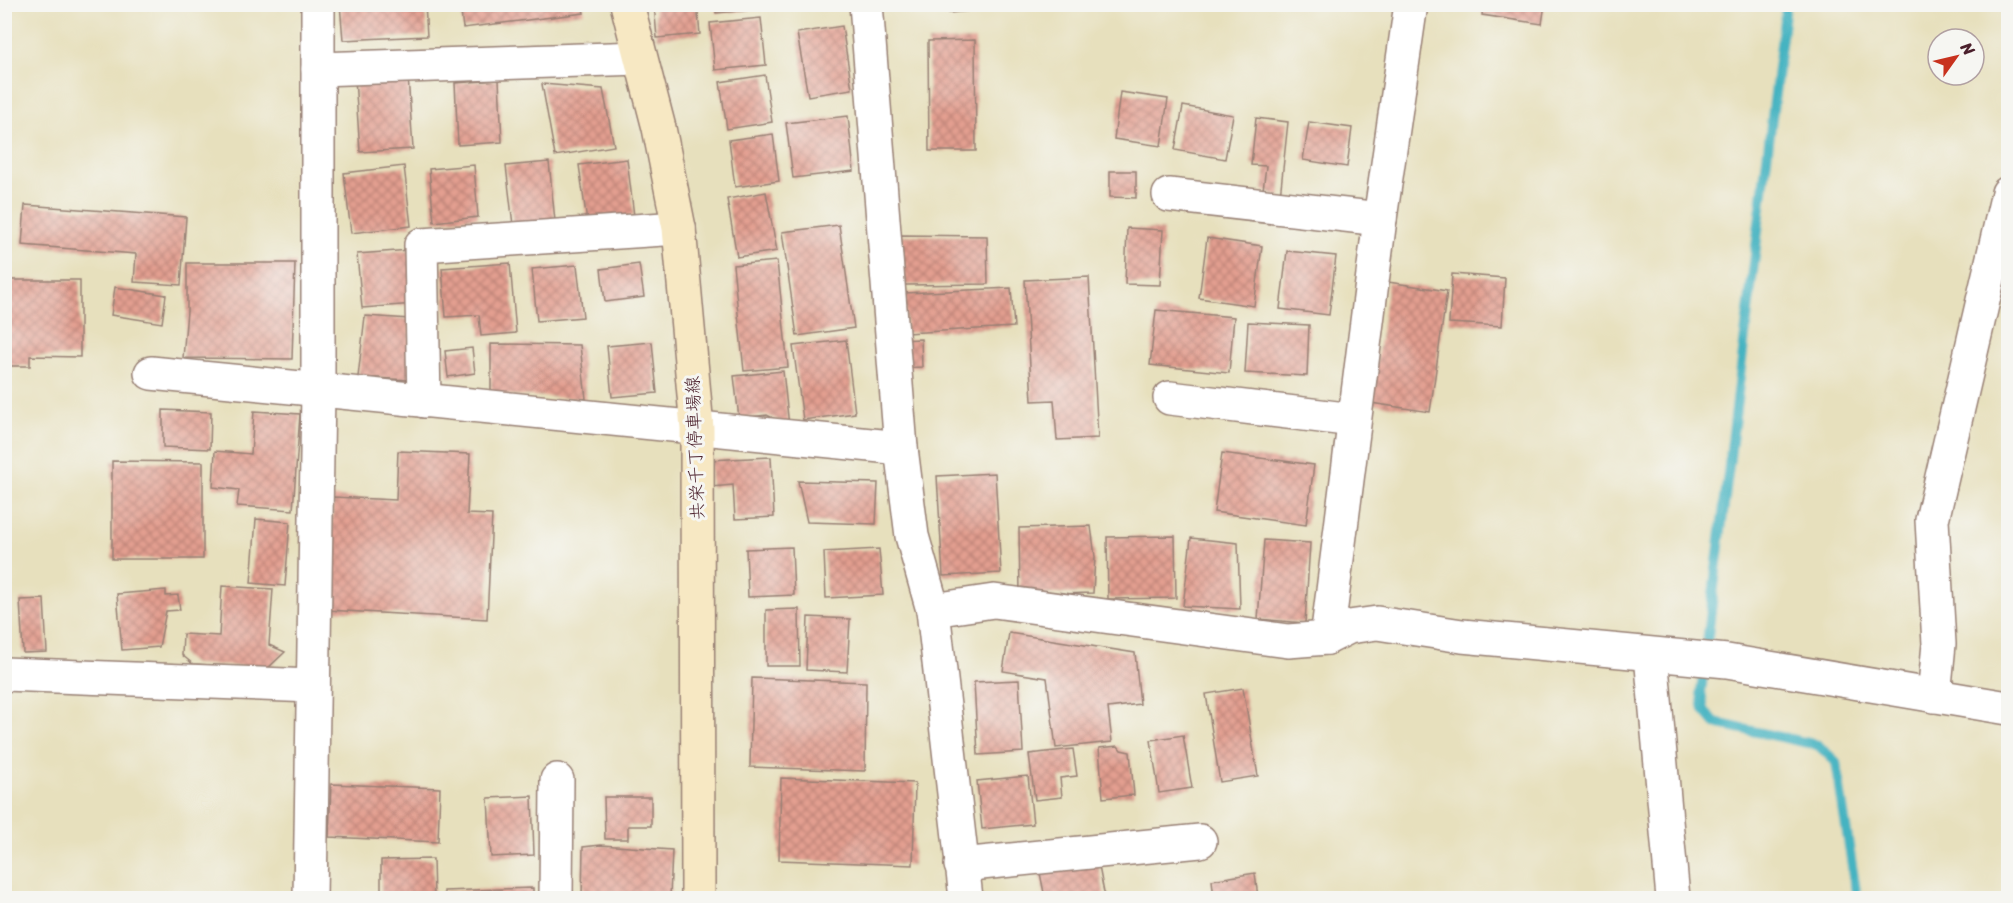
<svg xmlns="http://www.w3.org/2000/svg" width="2013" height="903" font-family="Sriracha,'Klee One',sans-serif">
	<defs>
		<pattern id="building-cross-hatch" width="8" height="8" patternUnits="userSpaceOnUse" patternTransform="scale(1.5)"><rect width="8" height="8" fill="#e39f90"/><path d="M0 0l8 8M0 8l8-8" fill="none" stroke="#ba8176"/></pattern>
	</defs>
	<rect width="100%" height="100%" fill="#f6f6f2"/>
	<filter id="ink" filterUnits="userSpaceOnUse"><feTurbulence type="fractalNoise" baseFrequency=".0167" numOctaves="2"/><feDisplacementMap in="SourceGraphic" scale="12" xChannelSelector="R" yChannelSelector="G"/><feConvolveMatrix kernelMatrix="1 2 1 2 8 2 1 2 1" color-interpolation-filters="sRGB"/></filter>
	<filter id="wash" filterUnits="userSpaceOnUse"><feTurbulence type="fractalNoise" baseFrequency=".008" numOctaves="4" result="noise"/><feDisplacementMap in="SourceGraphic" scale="24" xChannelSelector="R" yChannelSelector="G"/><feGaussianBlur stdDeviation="1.35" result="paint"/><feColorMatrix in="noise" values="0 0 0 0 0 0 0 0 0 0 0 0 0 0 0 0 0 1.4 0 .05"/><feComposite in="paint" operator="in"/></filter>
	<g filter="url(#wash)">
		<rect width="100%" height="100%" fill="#e7e0bd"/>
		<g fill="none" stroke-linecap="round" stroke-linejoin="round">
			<!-- stream -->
			<path stroke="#45b3c1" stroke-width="10" d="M1786,4L1701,692L1704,710L1715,723L1818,745L1836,762L1857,898"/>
		</g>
		<g id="blocks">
			<!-- building -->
			<g fill="url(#building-cross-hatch)">
				<path d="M340,4H425L427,36L343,40Z"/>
				<path d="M460,4H582L584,13L463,28Z"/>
				<path d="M654,4H697L700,34L657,38Z"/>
				<path d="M715,4H763V9L716,13Z"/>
				<path d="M948,4H983V10L949,13Z"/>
				<path d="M1483,4H1545L1542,24L1482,15Z"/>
				<path d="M761,18L766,65L715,70L710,23Z"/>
				<path d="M842,26L852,89L808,96L797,33Z"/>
				<path d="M975,40L976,151H929L928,41Z"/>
				<path d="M765,75L772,122L727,129L720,82Z"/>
				<path d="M408,76L413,149L360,152L355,79Z"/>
				<path d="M499,80L502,142L458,145L455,83Z"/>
				<path d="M542,84L603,89L614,146L555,156Z"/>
				<path d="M1120,92L1168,99L1161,146L1114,139Z"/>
				<path d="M1183,106L1233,115L1225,159L1175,150Z"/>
				<path d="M848,116L854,171L793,178L786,123Z"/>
				<path d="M1256,118L1288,122L1280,197L1263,190L1266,166L1251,165Z"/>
				<path d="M1309,122L1352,128L1347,167L1303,160Z"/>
				<path d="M773,134L779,181L735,187L729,140Z"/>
				<path d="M627,159L634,216L587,222L579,165Z"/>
				<path d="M549,162L555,221L513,225L506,166Z"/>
				<path d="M474,165L478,217L434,222L429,169Z"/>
				<path d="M404,166L411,226L351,233L344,173Z"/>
				<path d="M1110,171H1136V198L1110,197Z"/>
				<path d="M766,192L777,251L737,257L727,199Z"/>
				<path d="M25,205L186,217L181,285L134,282L136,254L22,245Z"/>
				<path d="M839,225L854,328L797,336L782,232Z"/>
				<path d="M1127,228L1163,230L1160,285L1125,284Z"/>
				<path d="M901,235L987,236L988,284L905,285Z"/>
				<path d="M1207,238L1262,246L1254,306L1199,298Z"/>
				<path d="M410,250L415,304L362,308L357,254Z"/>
				<path d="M1287,251L1336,256L1329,315L1280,309Z"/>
				<path d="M777,261L788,367L744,371L733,265Z"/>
				<path d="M187,263H295L292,359L183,358L187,311Z"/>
				<path d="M510,263L516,333L481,336L479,315L446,317L442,268Z"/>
				<path d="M639,264L644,297L605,302L601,269Z"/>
				<path d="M577,265L583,317L537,321L532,269Z"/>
				<path d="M1452,274L1505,278L1502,326L1449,323Z"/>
				<path d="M1089,277L1098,438L1057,440L1054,400L1032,401L1025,280Z"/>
				<path d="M4,280H80V357L30,356V366H4Z"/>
				<path d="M1388,282L1447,291L1430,412L1371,403Z"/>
				<path d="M115,287L166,295L162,323L111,315Z"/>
				<path d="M1011,288L1014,327L906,333L905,293Z"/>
				<path d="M1156,310L1234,317L1229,373L1150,365Z"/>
				<path d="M365,316L410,319V380L358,377Z"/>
				<path d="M1248,322L1309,325L1307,376L1245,373Z"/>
				<path d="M921,339L922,367L900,368L899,340Z"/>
				<path d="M846,340L855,413L803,420L793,346Z"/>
				<path d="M652,342L657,393L612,397L607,346Z"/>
				<path d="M491,344L580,345L586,399L491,394Z"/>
				<path d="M472,348L475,373L448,377L445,351Z"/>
				<path d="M783,371L789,426L767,415L739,418L734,376Z"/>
				<path d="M163,410L211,412L210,449L163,447Z"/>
				<path d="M254,411L300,414L293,510L237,506L239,490L213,487L215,451L251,454Z"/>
				<path d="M398,451L470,454L467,514L492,515L487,619L327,610L333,497L396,500Z"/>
				<path d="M1222,453L1314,465L1306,525L1214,512Z"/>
				<path d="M771,457L774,517L735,519L733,485L711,487L710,460Z"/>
				<path d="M112,461L203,462V559H112Z"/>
				<path d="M995,473L1001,573L943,576L937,476Z"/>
				<path d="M798,481L878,483L876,524L807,522Z"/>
				<path d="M256,519L290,522L285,586L251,583Z"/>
				<path d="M1091,526L1095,557L1093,593L1020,595L1019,528Z"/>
				<path d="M1175,536L1176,598L1108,599L1107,537Z"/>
				<path d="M1191,538L1238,543L1240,609L1183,606Z"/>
				<path d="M1264,540L1310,543L1305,623L1258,619Z"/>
				<path d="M792,547L794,595L748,597L746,549Z"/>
				<path d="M879,549L883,595L826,598L824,552Z"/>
				<path d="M222,586L273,589L269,645L285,652L268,668L193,664L182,655L183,634L219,636Z"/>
				<path d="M166,590V596L178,595L180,610L166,611L159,647L122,650L117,594Z"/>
				<path d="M44,599L47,652L23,653L20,600Z"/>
				<path d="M799,609L800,666H766V610Z"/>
				<path d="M808,617L850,619L847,672L806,670Z"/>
				<path d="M1009,633L1135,653L1140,704L1108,708L1112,742L1056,748L1047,678L1003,671Z"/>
				<path d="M752,678L866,682L865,771L750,767Z"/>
				<path d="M1019,680L1023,752L978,755L974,682Z"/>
				<path d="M1243,688L1258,776L1220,782L1206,694Z"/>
				<path d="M1183,735L1192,788L1159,793L1151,740Z"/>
				<path d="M1118,746L1121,750L1130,752L1134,795L1103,798L1099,748Z"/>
				<path d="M1073,749L1077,776L1060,778L1062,797L1035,800L1029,754Z"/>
				<path d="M1028,776L1033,824L982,829L977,781Z"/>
				<path d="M781,778L915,783L913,865L779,860Z"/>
				<path d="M331,784L440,788L438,842L329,837Z"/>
				<path d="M532,796L534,855L491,857L488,798Z"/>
				<path d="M604,797H651V826H628V839H605Z"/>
				<path d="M601,845L672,850L670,898H582L583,847Z"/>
				<path d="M433,859L434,898H381V860Z"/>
				<path d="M1098,861L1105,898H1045L1040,873Z"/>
				<path d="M1255,873L1258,898H1214L1212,880Z"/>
				<path d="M533,888V898H444V891Z"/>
			</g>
		</g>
	</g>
	<g filter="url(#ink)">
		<use href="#blocks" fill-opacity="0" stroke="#988074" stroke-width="1.5"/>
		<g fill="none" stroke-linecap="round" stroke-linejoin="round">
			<!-- minor casing -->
			<g stroke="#988074" stroke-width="36">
				<g id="minor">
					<path d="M866,4L901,448L912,536L933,610L966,898"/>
					<path d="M318,69L640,58"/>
					<path d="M1169,195L1380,219"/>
					<path d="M151,373L901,448"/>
					<path d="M1170,398L1354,420"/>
					<path d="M424,401L421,245L679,228"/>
					<path d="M933,610L994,601L1288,641L1327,638L1349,627L1377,623L1462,636L1727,661L2008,708"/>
					<path d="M1327,638L1380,219L1411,4"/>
					<path d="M1651,655L1673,898"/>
					<path d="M4,674L313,686"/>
					<path d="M1934,696L1939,644L1932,520L2008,193"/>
					<path d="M961,865L1200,841"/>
					<path d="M310,898L318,391V4"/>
					<path d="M556,898L557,780"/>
				</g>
			</g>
			<!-- secondary casing -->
			<g stroke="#988074" stroke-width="36">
				<path id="secondary" d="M627,4L659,128L679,228L697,428L698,898"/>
			</g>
			<!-- minor -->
			<use href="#minor" stroke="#fff" stroke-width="33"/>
			<!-- secondary -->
			<use href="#secondary" stroke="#f7e8c3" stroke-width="33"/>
		</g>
	</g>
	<g text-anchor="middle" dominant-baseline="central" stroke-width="6" stroke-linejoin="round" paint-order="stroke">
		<!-- street labels -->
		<g font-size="18" fill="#4a1f2b" stroke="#f6f6f2">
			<text transform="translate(695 448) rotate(-92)">共栄千丁停車場線</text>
		</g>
	</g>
	<!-- margin -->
	<rect width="2013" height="903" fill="none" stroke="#f6f6f2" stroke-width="24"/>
	<!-- north arrow -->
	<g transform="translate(1956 57) rotate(56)"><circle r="28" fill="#f6f6f2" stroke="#b1a0a2" stroke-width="1.5"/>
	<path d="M0-4.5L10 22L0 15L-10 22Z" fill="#c8321e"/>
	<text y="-9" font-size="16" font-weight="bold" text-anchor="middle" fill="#4a1f2b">N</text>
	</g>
</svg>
